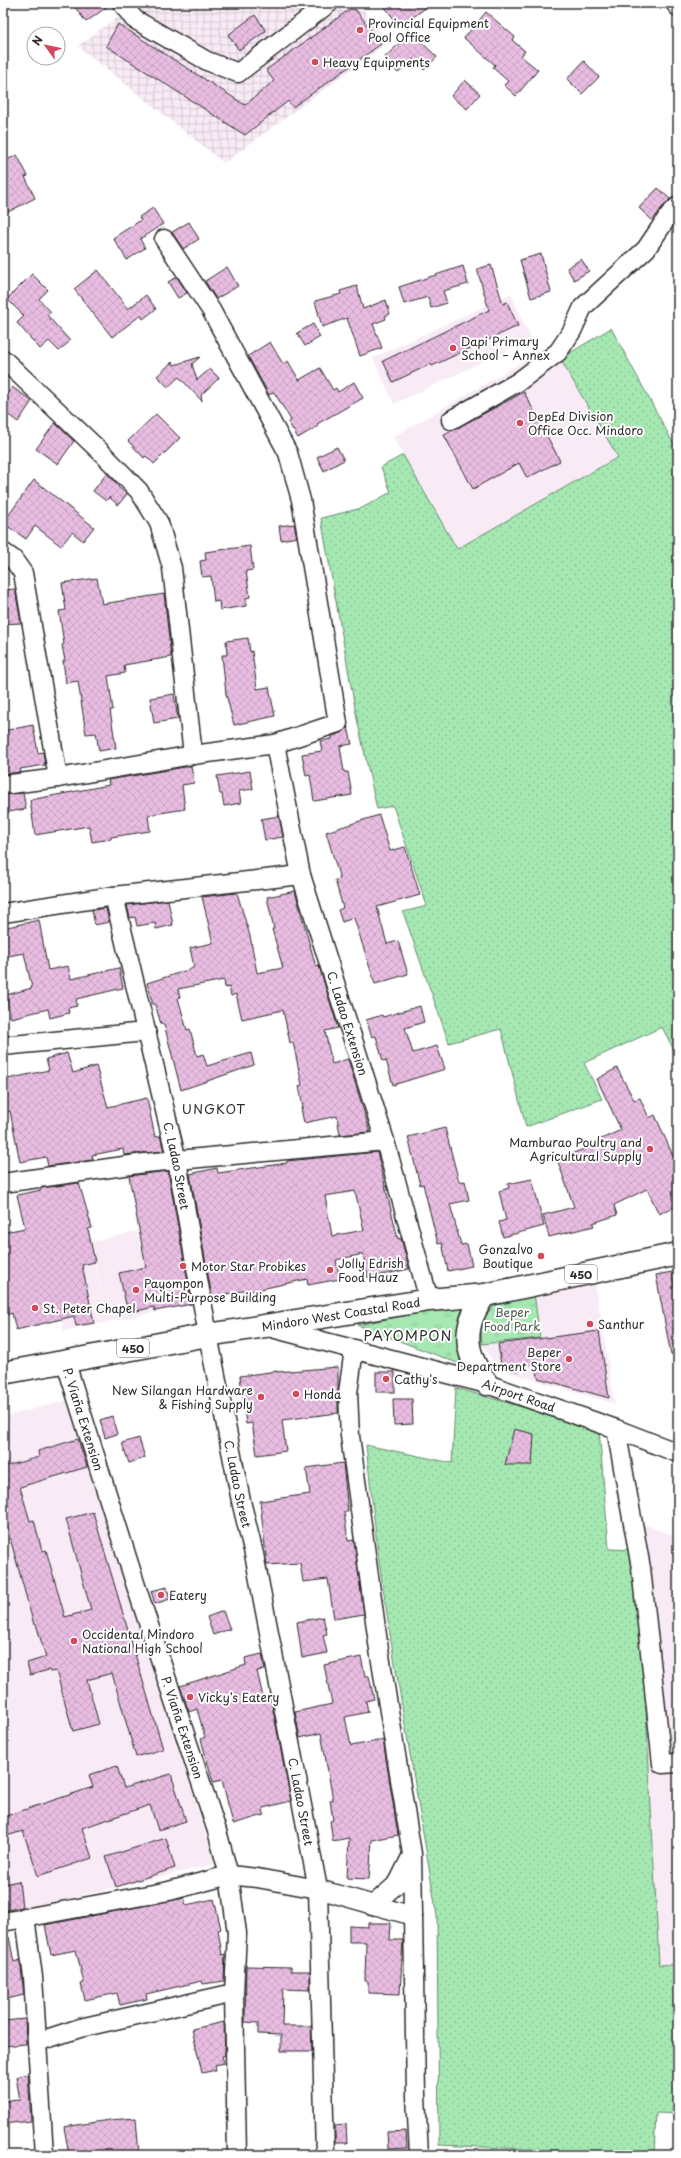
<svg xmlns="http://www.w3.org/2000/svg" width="681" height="2158" font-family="'Playpen Sans',sans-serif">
	<defs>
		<pattern id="industrial-grid" width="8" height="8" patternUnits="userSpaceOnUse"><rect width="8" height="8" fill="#f8ebf6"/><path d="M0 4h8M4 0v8" fill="none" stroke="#d5cad3"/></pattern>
		<pattern id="grass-dots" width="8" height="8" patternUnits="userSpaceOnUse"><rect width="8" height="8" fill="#a5e8b2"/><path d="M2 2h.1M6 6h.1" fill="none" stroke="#8ec799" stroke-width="1.8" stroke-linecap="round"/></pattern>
		<pattern id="park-tufts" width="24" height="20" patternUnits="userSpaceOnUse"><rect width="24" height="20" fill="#a5e8b2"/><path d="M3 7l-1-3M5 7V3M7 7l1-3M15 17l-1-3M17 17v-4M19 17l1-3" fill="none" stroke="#8ec799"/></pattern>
		<pattern id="building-cross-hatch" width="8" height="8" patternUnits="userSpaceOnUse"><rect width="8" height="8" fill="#e9bde2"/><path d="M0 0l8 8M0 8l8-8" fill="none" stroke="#c8a3c2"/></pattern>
	</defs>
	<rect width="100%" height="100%" fill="#fff"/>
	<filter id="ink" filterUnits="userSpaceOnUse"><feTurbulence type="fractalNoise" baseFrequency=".025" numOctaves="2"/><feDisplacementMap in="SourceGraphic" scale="8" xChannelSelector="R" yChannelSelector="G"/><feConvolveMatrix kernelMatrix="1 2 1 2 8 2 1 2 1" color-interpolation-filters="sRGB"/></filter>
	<g filter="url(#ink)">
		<!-- built -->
		<g fill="#f8ebf6">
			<path d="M511,294L531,339L394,404L373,358Z"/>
			<path d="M552,345L618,456L457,550L393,437Z"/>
			<path d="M137,1231L155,1312L64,1331L51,1273L95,1263L105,1314L92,1242Z"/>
			<path d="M595,1283L615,1404L498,1369L482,1344L481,1331L486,1315L501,1298Z"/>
			<path d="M69,1400L215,1864L3,1914V1417Z"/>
			<path d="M637,1522L678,1537V1964L659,1965Z"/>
		</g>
		<!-- industrial -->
		<path fill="url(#industrial-grid)" d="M137,3H358L388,42L224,163L78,46Z"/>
		<!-- grass -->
		<g fill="url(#grass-dots)" stroke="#688a6e">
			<path d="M611,328L678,452V1058L662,1027L584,1063L602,1099L526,1127L501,1029L449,1043L403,912L427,906L393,806L377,809L357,719L321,518L362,508L391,492L381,467L403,455L457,549L618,457L560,359Z"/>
			<path d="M456,1388L599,1429L609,1549L638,1550L659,1965L678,1964V2114L656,2113L654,2155L439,2145L437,1916L390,1634L378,1554L366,1445L452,1463Z"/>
		</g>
		<!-- park -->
		<g fill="url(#park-tufts)" stroke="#688a6e">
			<path d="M534,1293L540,1338L482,1344L481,1331L486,1315L501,1298Z"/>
			<path d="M467,1303C459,1327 457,1339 460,1364L357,1325Z"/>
		</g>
		<!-- building -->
		<g fill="url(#building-cross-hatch)" stroke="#2b2b2b" fill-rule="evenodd">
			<path d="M72,3H112L86,22Z"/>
			<path d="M382,3H432L400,27Z"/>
			<path d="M350,9L356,10L381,44L293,107L288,101L245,135L106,46L118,24L245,105L274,81L266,70Z"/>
			<path d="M486,12L515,37L512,40L525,51L521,56L538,70L516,96L504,85L508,81L493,68L495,65L464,38Z"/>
			<path d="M255,15L266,31L239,50L228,35Z"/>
			<path d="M411,32L437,57L424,70L413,59L398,73L384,58Z"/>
			<path d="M584,61L599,77L582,94L567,79Z"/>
			<path d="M465,80L480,94L467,109L451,96Z"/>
			<path d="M17,155L28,176L25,177L35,198L8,212L3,202V162Z"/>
			<path d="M658,188L670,199L653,221L639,208Z"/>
			<path d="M153,208L163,224L140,239L145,248L127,260L113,238L141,220L139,217Z"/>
			<path d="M189,222L199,239L183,249L172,232Z"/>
			<path d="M541,254L551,292L531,298L520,260Z"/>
			<path d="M581,259L589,271L574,280L567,268Z"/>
			<path d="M491,265L503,304L507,302L518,326L432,366L431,364L393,382L383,361L489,310L477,269Z"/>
			<path d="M463,266L468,284L443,291L447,303L431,308L428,297L404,304L399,287Z"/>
			<path d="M227,267L238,286L216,299L205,281Z"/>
			<path d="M98,270L128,309L146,295L156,309L143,319L141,315L112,337L74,289Z"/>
			<path d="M32,274L48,290L39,299L51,312L47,315L70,341L59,351L49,341L40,349L17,323L24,316L7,299Z"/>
			<path d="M177,277L187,293L178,298L168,282Z"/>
			<path d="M357,286L363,309L386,300L390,314L385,316L386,319L373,324L382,348L360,356L347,318L322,327L315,301L341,294L340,291Z"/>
			<path d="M313,324L320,337L305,346L297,333Z"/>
			<path d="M270,342L283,364L288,361L299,380L320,368L333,390L336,388L338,392L354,382L363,398L317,424L318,426L298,438L288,422L291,420L274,392L269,395L248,356Z"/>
			<path d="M200,357L192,364L197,380L210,369L219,378L201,395L202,401L179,377L168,387L157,376L172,362L174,365Z"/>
			<path d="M12,387L32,401L18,422L3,411V401Z"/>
			<path d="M524,392L560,461L527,478L519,463L473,489L444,435Z"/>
			<path d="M156,414L180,438L154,464L146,456L144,458L128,441Z"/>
			<path d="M55,423L74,441L58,464L36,449Z"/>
			<path d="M337,447L344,460L324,471L317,457Z"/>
			<path d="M107,473L119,486L118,487L127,494L118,505L109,497L106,501L93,491Z"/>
			<path d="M34,480L94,527L83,541L72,532L61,546L35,526L26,539L3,523Z"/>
			<path d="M294,524L297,537L281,540L279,526Z"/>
			<path d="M250,546L253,570L246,571L250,597L246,598V606L220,610L219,601L214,602L211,576L202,577L200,561L206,560L205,552Z"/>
			<path d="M97,578L102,604L164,594L171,657L124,665L125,673L108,676L113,710H110L116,748L99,751L96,733L86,734L78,681L66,683L63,661H65L62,645L64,644L59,611L66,610L62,583Z"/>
			<path d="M15,589L21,623L3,624V590Z"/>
			<path d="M248,638L250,652L252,651L257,689L269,687L275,716L234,725L226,694L222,655H227L226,641Z"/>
			<path d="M174,694L178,719L154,723L150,698Z"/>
			<path d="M33,725L38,753L43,752L45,765L20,769L21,772L3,774V731Z"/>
			<path d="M348,727L352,744L340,746L344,772H348L352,795L314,801L310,775L306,776L302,754L322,751L320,741L332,739V736L342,733Z"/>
			<path d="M191,766L194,783L182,785L185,809L148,815L150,831L111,837V839L92,842L89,826L35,835L30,800L109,785L108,780Z"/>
			<path d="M250,771L253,789L239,791L241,803L224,806L222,794H220L217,776Z"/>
			<path d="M23,793L26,809L3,813V795Z"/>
			<path d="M379,815L390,851L405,847L420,895L377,907L387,944L398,941L408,974L375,984L354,918L342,922L338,910L343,908L335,880L340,879L326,832Z"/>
			<path d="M279,816L283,837L265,840L261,819Z"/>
			<path d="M295,891L316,967L319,966L338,1028L325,1031L332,1064L348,1059L370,1132L340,1135L337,1116L304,1123L301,1108H303L299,1086L302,1085L293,1042L290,1043L283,1010L242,1019L236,994L231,996L229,987L225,988L224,980L178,989L180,997L178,998L187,1030L190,1029L197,1056L203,1054L207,1066L251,1053L254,1065L181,1090L164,1024H161L155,1004L153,1005L147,983L191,969L194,967L190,948L213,943L202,897L237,893L250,936L257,973L283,968L272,929H274L267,897Z"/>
			<path d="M168,900L173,925L156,929L155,923L137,926L135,917L130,918L127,905Z"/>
			<path d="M106,908L109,922L95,925L92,910Z"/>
			<path d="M39,920L48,970L68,966L71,979L119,968L123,988L76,999L77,1006L68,1008L69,1013L50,1018L48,1009L11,1018L6,995L32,988L24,953L3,957V928Z"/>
			<path d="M420,1006L424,1022L405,1028L413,1053L437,1046L445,1069L393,1085L386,1060L383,1061L376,1036L372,1037L366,1020L382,1015L383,1017Z"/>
			<path d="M67,1053L73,1073L96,1066L108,1107L147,1098L155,1137L160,1136L164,1151L124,1155L123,1149L92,1155L93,1160L48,1166L46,1157L20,1162L10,1111L3,1113V1080L49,1070L46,1059Z"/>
			<path d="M617,1068L634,1100L640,1098L649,1118L655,1115L678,1167V1205L659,1214L647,1189L614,1205L617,1215L593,1223L594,1226L549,1237L543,1215L574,1207L557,1159L587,1148L586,1146L621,1130L597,1079Z"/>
			<path d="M445,1128L459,1182L465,1181L469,1200L450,1204L461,1245L467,1244L472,1266L448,1271L442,1243L438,1244L423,1184L420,1185L408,1137Z"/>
			<path d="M377,1152L398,1239L401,1238L409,1269L368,1278L363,1254L336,1260L340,1279L308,1285L307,1279L247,1292V1290L212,1297L190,1174L217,1168L218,1173L287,1163V1161ZM355,1191L364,1230L332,1236L325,1196Z"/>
			<path d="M168,1171L192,1304L155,1311L154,1307L128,1313L119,1273L146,1267L129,1176Z"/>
			<path d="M532,1179L544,1226L503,1237L499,1222L506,1220L499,1191L509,1188L508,1184Z"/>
			<path d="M79,1183L92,1228L88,1229L95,1262L82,1265L94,1323L76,1326L74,1316L16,1330L12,1313L3,1316V1248L6,1247L5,1232L25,1228L17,1195L41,1190V1188Z"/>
			<path d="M672,1272L675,1293H678V1354L671,1355L656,1275Z"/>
			<path d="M599,1331L609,1398L538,1378L536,1362L518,1371L501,1365L498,1344Z"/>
			<path d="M338,1367V1413L282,1420L286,1451L257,1455L252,1423L246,1424L240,1376L277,1371V1372Z"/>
			<rect x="376" y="1372" width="19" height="20"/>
			<path d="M393,1399H412L413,1424L394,1425Z"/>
			<path d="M112,1416L117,1434L105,1438L100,1420Z"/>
			<path d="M514,1429L534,1434L532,1465H505Z"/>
			<path d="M139,1438L145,1458L129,1463L122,1443Z"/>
			<path d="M78,1439L87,1467L20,1487L30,1521L34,1520L42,1551L46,1550L65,1617L91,1610L66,1519L93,1512L163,1749L136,1757L112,1673L87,1680L99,1724L73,1731L56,1671L50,1672L49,1670L30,1675L27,1663L46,1657L36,1624L34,1625L7,1527L3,1528V1467L39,1457L38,1451Z"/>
			<path d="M343,1463L348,1512H344L348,1541L354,1540L364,1614L334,1619L328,1579L303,1582L300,1563L267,1565L260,1501L310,1494L306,1468Z"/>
			<path d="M167,1587L170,1599L155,1604L151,1591Z"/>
			<path d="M223,1611L230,1629L213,1635L207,1617Z"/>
			<path d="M323,1617L327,1634L323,1635L327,1653L302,1658L297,1622Z"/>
			<path d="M262,1654L265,1670L257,1671L263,1697L270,1695L291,1801L263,1808L264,1815L233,1824L222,1780L213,1782L201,1739L205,1737L197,1709L189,1712L180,1686L246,1665L245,1658Z"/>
			<path d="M361,1657L365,1676H369L374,1699L366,1701L368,1712L345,1717L351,1746L383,1740L398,1835L372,1840L369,1879L347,1878L349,1838L333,1841L330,1821L333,1820L330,1800H333L321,1733L300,1738L295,1712L332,1704L324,1665Z"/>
			<path d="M117,1766L124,1788L171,1774L186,1821L158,1830L150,1805L82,1828L92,1858L38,1876L23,1831L3,1837V1817L93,1787L89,1775Z"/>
			<path d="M166,1838L175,1868L116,1887L106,1857Z"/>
			<path d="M19,1881L22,1907L3,1911V1884Z"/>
			<path d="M184,1898L186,1905L214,1899L221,1929L218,1930L222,1955L225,1954L224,1981L203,1984L202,1981L146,1994L147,1999L120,2005L117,1993L85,2000L81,1984L84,1983L76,1950L51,1955L45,1925Z"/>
			<path d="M368,1923H391L390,1940H403L400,1994L368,1993V1981H365L366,1942H349V1926L368,1927Z"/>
			<path d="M9,1937L14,1962L20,1960L24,1995L3,2000V1938Z"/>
			<path d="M246,1966L291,1967V1971H310V1990L283,1989L282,2026H311L312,2051H281V2035L258,2034V2023L245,2022Z"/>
			<path d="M25,2019L26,2044L3,2046V2021Z"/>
			<path d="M224,2022L225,2055L222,2056L224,2063L215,2065L216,2070L202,2073L192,2029Z"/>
			<path d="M28,2074L31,2121L3,2124V2101L20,2100L16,2077Z"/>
			<path d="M136,2118L139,2155H69L64,2127L109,2120Z"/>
			<path d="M346,2124L347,2143H335V2125Z"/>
			<path d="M406,2131L407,2148L388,2149L387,2132Z"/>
		</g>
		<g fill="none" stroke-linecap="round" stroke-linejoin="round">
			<!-- minor casing -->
			<g stroke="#2b2b2b" stroke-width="21">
				<g id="minor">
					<path d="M122,3L134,19L207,61L238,73L329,3"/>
					<path d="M675,3L678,7"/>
					<path d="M3,359L104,455L139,491L159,523L172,568L193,755"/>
					<path d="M451,420L518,382L558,352L572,331L583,307L646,249L669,215L678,206"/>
					<path d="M3,552L13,559L23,573L58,778"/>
					<path id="s1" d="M275,744L301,875L385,1141L429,1300"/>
					<path d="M3,785L58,778L193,755L275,744L338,723L301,500L288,453L211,310L164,239"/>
					<path id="s2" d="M114,896L177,1161L208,1335L241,1501L254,1554L318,1889L325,2155"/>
					<path d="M3,913L114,896L301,875"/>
					<path d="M3,1046L145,1032"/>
					<path d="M3,1183L145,1163L385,1141"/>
					<path id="s3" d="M268,1327L487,1384L616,1429L678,1453"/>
					<path d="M354,1349L348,1393L350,1436L378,1643L412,1854L416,2096L419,2155"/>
					<path id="s4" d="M65,1360L136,1586L217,1831L229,1875L237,1933L234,1993L237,2155"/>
					<path d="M616,1429L641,1568L662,1764L678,1763"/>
					<path d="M372,1906L398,1883L410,1859"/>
					<path d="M25,1917L33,1977L44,2155"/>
					<path d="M3,1922L169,1891L229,1875L257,1878L318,1889L413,1916"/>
					<path d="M37,2042L80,2028L234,1993"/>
				</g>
			</g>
			<!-- major casing -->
			<g stroke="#2b2b2b" stroke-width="25">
				<g id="major">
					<path d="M485,1295C461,1327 464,1353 487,1384"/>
					<path id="s5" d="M3,1373L208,1335L429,1300L485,1295L678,1254"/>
				</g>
			</g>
			<!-- minor -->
			<use href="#minor" stroke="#fff" stroke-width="18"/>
			<!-- major -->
			<use href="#major" stroke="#fff" stroke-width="22"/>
		</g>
	</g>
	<!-- markers -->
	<g fill="#d1495b" stroke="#fff" stroke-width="1.5">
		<circle cx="360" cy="30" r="4"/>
		<circle cx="315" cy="62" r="4"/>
		<circle cx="453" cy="348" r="4"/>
		<circle cx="520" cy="423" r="4"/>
		<circle cx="650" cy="1149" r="4"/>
		<circle cx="541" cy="1256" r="4"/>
		<circle cx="183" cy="1266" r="4"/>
		<circle cx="330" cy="1270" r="4"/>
		<circle cx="136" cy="1290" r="4"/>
		<circle cx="35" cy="1308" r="4"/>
		<circle cx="590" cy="1324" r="4"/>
		<circle cx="569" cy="1359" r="4"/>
		<circle cx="386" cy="1379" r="4"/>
		<circle cx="296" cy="1394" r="4"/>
		<circle cx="261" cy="1397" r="4"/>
		<circle cx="161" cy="1595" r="4"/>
		<circle cx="74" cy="1641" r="4"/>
		<circle cx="190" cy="1697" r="4"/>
	</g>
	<g text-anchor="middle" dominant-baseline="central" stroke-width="4" stroke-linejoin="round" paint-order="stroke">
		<!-- shield labels -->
		<g fill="#fff" stroke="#6b6b6b" stroke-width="1">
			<rect x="565" y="1265" width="32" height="18" rx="3"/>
			<rect x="117" y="1339" width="32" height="18" rx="3"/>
		</g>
		<g font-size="11" font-weight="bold" fill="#2b2b2b">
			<text x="581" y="1274">450</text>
			<text x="133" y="1348">450</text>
		</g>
		<!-- poi labels -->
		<g font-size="12" fill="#2b2b2b" stroke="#fff" text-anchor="start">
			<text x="368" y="23">Provincial Equipment<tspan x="368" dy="14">Pool Office</tspan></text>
			<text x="323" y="62">Heavy Equipments</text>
			<text x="461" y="341">Dapi Primary<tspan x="461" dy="14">School – Annex</tspan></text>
			<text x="528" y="416">DepEd Division<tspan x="528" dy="14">Office Occ. Mindoro</tspan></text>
			<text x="642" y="1142" text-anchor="end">Mamburao Poultry and<tspan x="642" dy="14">Agricultural Supply</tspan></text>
			<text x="533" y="1249" text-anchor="end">Gonzalvo<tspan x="533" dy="14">Boutique</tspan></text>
			<text x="338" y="1263">Jolly Edrish<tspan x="338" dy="14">Food Hauz</tspan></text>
			<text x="191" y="1266">Motor Star Probikes</text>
			<text x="144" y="1283">Payompon<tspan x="144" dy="14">Multi-Purpose Building</tspan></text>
			<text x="43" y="1308">St. Peter Chapel</text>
			<text x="598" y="1324">Santhur</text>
			<text x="561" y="1352" text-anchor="end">Beper<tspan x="561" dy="14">Department Store</tspan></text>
			<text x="394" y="1379">Cathy's</text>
			<text x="253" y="1390" text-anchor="end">New Silangan Hardware<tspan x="253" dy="14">&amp; Fishing Supply</tspan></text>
			<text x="304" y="1394">Honda</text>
			<text x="169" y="1595">Eatery</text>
			<text x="82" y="1634">Occidental Mindoro<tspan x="82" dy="14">National High School</tspan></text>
			<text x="198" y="1697">Vicky's Eatery</text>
		</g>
		<!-- street labels -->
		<g font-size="12" fill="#2b2b2b" stroke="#fff">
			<text stroke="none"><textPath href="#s1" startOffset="289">C. Ladao Extension</textPath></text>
			<text stroke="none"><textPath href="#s2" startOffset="277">C. Ladao Street</textPath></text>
			<text stroke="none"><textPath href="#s5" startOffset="343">Mindoro West Coastal Road</textPath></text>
			<text stroke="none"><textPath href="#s3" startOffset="260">Airport Road</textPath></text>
			<text stroke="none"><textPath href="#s4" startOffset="62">P. Viaña Extension</textPath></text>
			<text stroke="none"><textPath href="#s2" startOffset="601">C. Ladao Street</textPath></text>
			<text stroke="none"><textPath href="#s4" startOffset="386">P. Viaña Extension</textPath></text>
			<text stroke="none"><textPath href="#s2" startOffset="925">C. Ladao Street</textPath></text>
		</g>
		<!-- park labels -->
		<g font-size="12" fill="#4a5a4d" stroke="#fff">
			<text x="512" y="1312">Beper<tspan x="512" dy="14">Food Park</tspan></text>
		</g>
		<!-- neighbourhood labels -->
		<g font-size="13" letter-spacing="1" fill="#2b2b2b" stroke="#fff">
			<text x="214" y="1108">UNGKOT</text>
		</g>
		<!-- quarter labels -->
		<g font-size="14" letter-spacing="1" fill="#2b2b2b" stroke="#fff">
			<text x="408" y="1335">PAYOMPON</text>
		</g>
	</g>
	<!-- margin -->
	<rect width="681" height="2158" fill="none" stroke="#fff" stroke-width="16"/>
	<rect x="8" y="8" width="665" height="2142" fill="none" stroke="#2b2b2b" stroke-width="1.5" filter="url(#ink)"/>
	<!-- north arrow -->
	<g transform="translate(46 46) rotate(303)"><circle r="19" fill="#ffffff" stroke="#aaaaaa"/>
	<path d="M0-3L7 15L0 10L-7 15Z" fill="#d1495b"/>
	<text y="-6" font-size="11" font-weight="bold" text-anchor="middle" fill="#2b2b2b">N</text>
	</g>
</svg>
